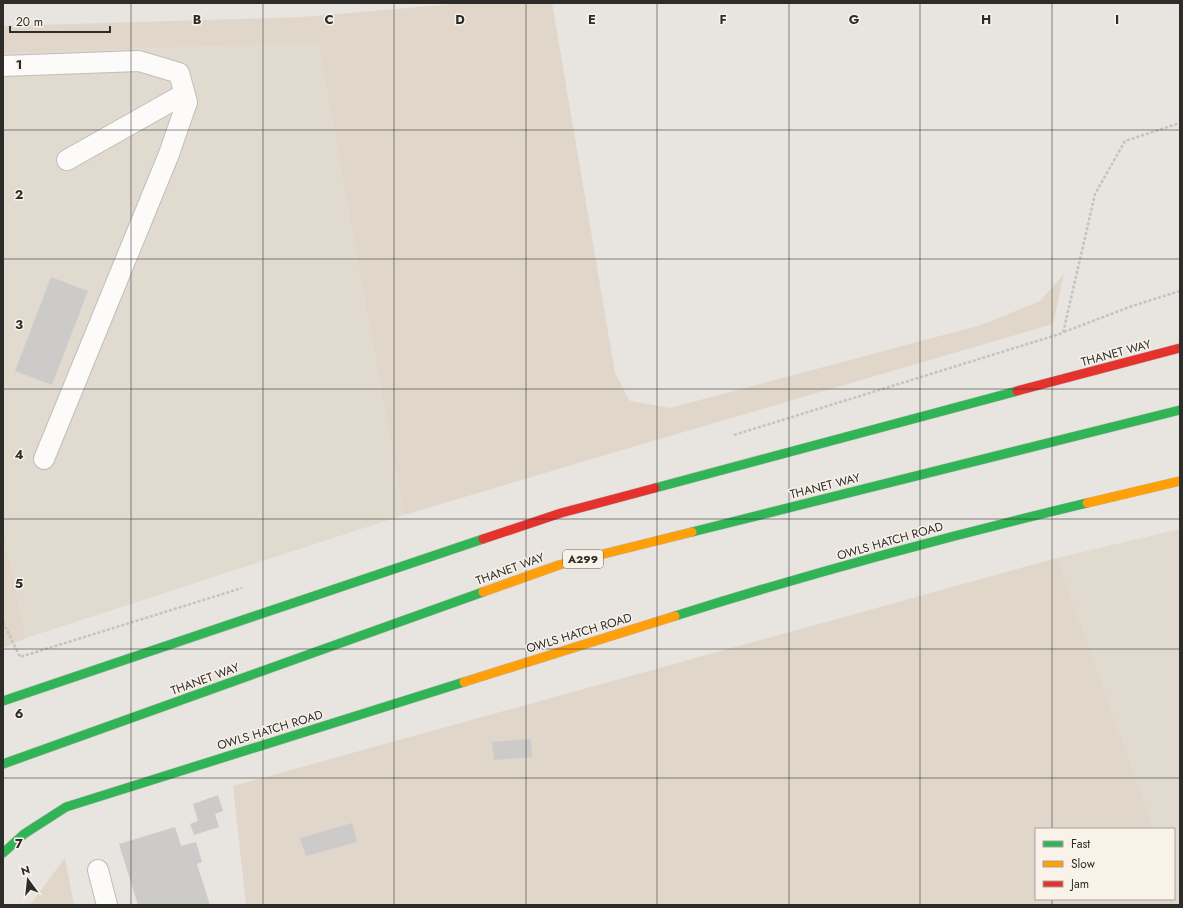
<svg xmlns="http://www.w3.org/2000/svg" width="1183" height="908" font-family="Jost,sans-serif">
	<rect width="100%" height="100%" fill="#e8e4e0"/>
	<!-- built -->
	<g fill="#e1dacf">
		<path d="M318,43L404,515L26,638L3,527V53Z"/>
		<path d="M1180,529V905H1179L1178,894L1174,883V829H1154L1057,558Z"/>
	</g>
	<!-- green -->
	<g fill="#e0d7ca">
		<path d="M465,3H552L615,373L630,401L670,408L981,325L1040,301L1064,274L1053,324L622,450L404,515L318,43L3,53V26L302,17Z"/>
		<path d="M3,527L26,638L3,648Z"/>
		<path d="M1057,558L1154,829H1036V899H1174V883L1178,894L1179,905H246L233,786Z"/>
		<path d="M65,858L74,905H30Z"/>
	</g>
	<!-- building -->
	<g fill="#cdcaca">
		<path d="M51,277L88,291L52,385L15,371Z"/>
		<path d="M531,739L532,757L494,760L492,742Z"/>
		<path d="M218,795L223,811L215,814L219,827L194,835L190,824L198,821L193,804Z"/>
		<path d="M352,823L357,842L306,856L300,838Z"/>
		<path d="M175,827L181,846L196,842L202,862L197,864L210,905H138L119,844Z"/>
	</g>
	<g fill="none" stroke-linecap="round" stroke-linejoin="round">
		<!-- lane casing -->
		<g stroke="#c0bdba" stroke-width="22">
			<g id="lane">
				<path d="M3,66L139,61L179,73L187,102L169,154L44,459"/>
				<path d="M67,160L184,94"/>
				<path d="M98,870L107,905"/>
			</g>
		</g>
		<!-- fast casing -->
		<g stroke="#c0bdba" stroke-width="10">
			<g id="fast">
				<path d="M655,488L1017,391"/>
				<path d="M692,532L1180,410"/>
				<path d="M675,616C811,573 949,536 1087,503"/>
				<path d="M3,701L483,539"/>
				<path d="M3,764L483,592"/>
				<path d="M3,853L24,834L66,807L464,682"/>
			</g>
		</g>
		<!-- slow casing -->
		<g stroke="#c0bdba" stroke-width="10">
			<g id="slow">
				<path d="M1087,503L1180,481"/>
				<path d="M483,592L559,565L692,532"/>
				<path d="M464,682L675,616"/>
			</g>
		</g>
		<!-- jam casing -->
		<g stroke="#c0bdba" stroke-width="10">
			<g id="jam">
				<path d="M1017,391L1180,348"/>
				<path d="M483,539L561,513L655,488"/>
			</g>
		</g>
		<!-- path -->
		<g stroke="#c4c3c1" stroke-width="2.5" stroke-dasharray="3 2" stroke-linecap="butt">
			<path d="M1064,332L1132,306L1180,291"/>
			<path d="M734,435L1063,333L1095,194L1125,141L1180,123"/>
			<path d="M3,622L20,657L242,588"/>
		</g>
		<!-- lane -->
		<use href="#lane" stroke="#fcfbfa" stroke-width="20"/>
		<!-- fast -->
		<use href="#fast" stroke="#30b455" stroke-width="9"/>
		<!-- slow -->
		<use href="#slow" stroke="#ff9f0a" stroke-width="9"/>
		<!-- jam -->
		<use href="#jam" stroke="#e5322d" stroke-width="9"/>
	</g>
	<!-- grid -->
	<path fill="none" stroke="#2e2c28" stroke-width="1" stroke-opacity="0.55" d="M131,3V905M263,3V905M394,3V905M526,3V905M657,3V905M789,3V905M920,3V905M1052,3V829M3,130H1180M3,259H1180M3,389H1180M3,519H1180M3,649H1180M3,778H1180M1052,899V905"/>
	<g text-anchor="middle" dominant-baseline="central" stroke-width="3" stroke-linejoin="round" paint-order="stroke">
		<!-- shield labels -->
		<rect fill="#f8f2e9" stroke="#6b6762" stroke-width="1" x="563" y="550" width="40" height="18" rx="3"/>
		<g font-size="11" font-weight="bold" fill="#2e2c28">
			<text x="583" y="559">A299</text>
		</g>
		<!-- street labels -->
		<g font-size="12" fill="#2e2c28" stroke="#f8f2e9">
			<text transform="translate(1116 353) rotate(-15)">THANET WAY</text>
			<text transform="translate(825 486) rotate(-14)">THANET WAY</text>
			<text transform="translate(890 541) rotate(-16)">OWLS HATCH ROAD</text>
			<text transform="translate(510 569) rotate(-20)">THANET WAY</text>
			<text transform="translate(579 633) rotate(-17)">OWLS HATCH ROAD</text>
			<text transform="translate(205 679) rotate(-20)">THANET WAY</text>
			<text transform="translate(270 730) rotate(-17)">OWLS HATCH ROAD</text>
		</g>
	</g>
	<g font-size="13" text-anchor="middle" font-weight="bold" fill="#2e2c28" stroke="#f8f2e9" stroke-width="3" stroke-linejoin="round" paint-order="stroke">
		<text x="197" y="24">B</text>
		<text x="329" y="24">C</text>
		<text x="460" y="24">D</text>
		<text x="592" y="24">E</text>
		<text x="723" y="24">F</text>
		<text x="854" y="24">G</text>
		<text x="986" y="24">H</text>
		<text x="1117" y="24">I</text>
		<text x="19" y="69">1</text>
		<text x="19" y="199">2</text>
		<text x="19" y="329">3</text>
		<text x="19" y="459">4</text>
		<text x="19" y="588">5</text>
		<text x="19" y="718">6</text>
		<text x="19" y="848">7</text>
	</g>
	<!-- border -->
	<rect width="1183" height="908" fill="none" stroke="#2e2c28" stroke-width="8"/>
	<!-- legend -->
	<rect x="1035" y="828" width="140" height="72" fill="#f8f2e9" stroke="#a7a39c"/>
	<rect x="1043" y="841" width="20" height="6" fill="#30b455" stroke="#a7a39c"/>
	<text x="1071" y="848" font-size="12" fill="#2e2c28">Fast</text>
	<rect x="1043" y="861" width="20" height="6" fill="#ff9f0a" stroke="#a7a39c"/>
	<text x="1071" y="868" font-size="12" fill="#2e2c28">Slow</text>
	<rect x="1043" y="881" width="20" height="6" fill="#e5322d" stroke="#a7a39c"/>
	<text x="1071" y="888" font-size="12" fill="#2e2c28">Jam</text>
	<!-- north arrow -->
	<g transform="translate(28 880) rotate(345)" stroke="#f8f2e9" stroke-width="3" paint-order="stroke">
	<path d="M0-3L7 15L0 10L-7 15Z" fill="#2e2c28"/>
	<text y="-6" font-size="11" font-weight="bold" text-anchor="middle" fill="#2e2c28">N</text>
	</g>
	<!-- scale -->
	<path d="M10 26v6h100v-6" fill="none" stroke="#2e2c28" stroke-width="2"/>
	<text x="16" y="26" font-size="12" fill="#2e2c28" stroke="#f8f2e9" stroke-width="3" paint-order="stroke">20 m</text>
</svg>
